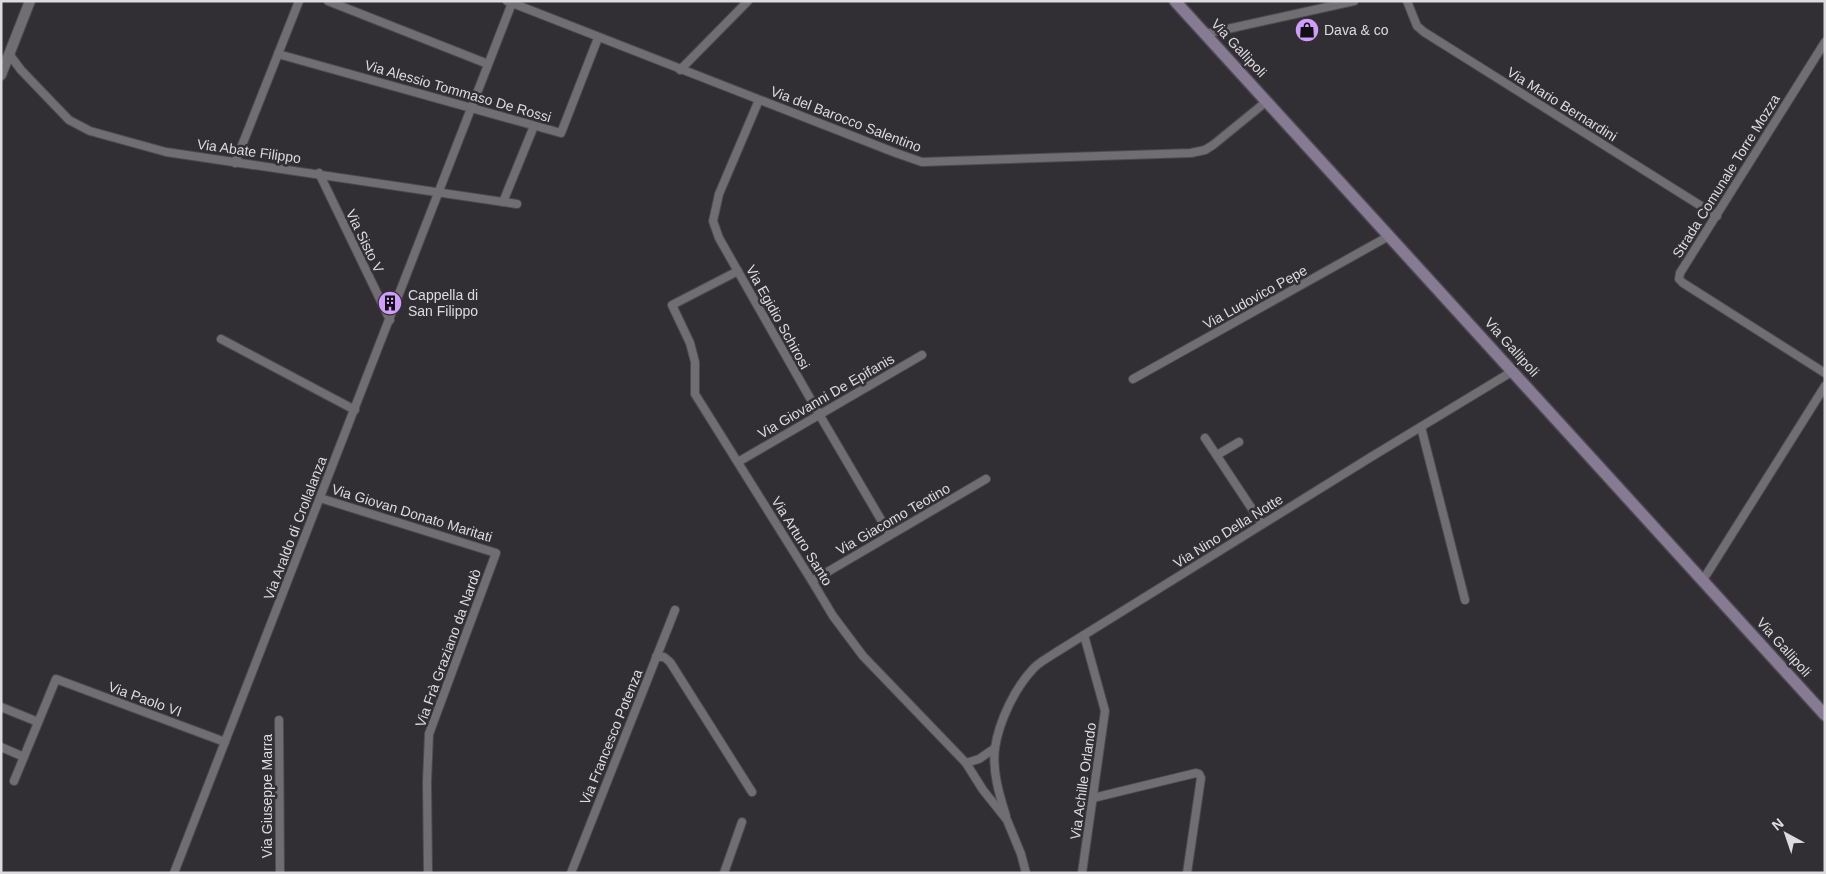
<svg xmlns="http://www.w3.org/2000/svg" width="1826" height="874" font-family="Arial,sans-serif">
	<rect width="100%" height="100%" fill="#312f34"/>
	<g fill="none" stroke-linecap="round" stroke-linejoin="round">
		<!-- minor casing -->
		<g stroke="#4c4a4e" stroke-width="10">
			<g id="minor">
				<path d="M328,1L488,64"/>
				<path d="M507,1L896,153L922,162L1191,153L1205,150L1213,145L1267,101"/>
				<path d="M1407,1L1417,26L1424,32L1717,216"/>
				<path d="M1205,34L1354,1"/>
				<path d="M1825,42L1680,273L1679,279L1683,283L1825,373"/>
				<path d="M9,54L21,70L69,120L90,131L166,152L517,204"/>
				<path d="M278,54L561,133L598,38"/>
				<path d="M680,70L748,1"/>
				<path d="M759,100L719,194L713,221L719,238L819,414L890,535"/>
				<path d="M235,163L299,1"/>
				<path d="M319,173L390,320"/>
				<path d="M503,202L534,126"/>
				<path d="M738,271L672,305L690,343L695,362V394L812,581L833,616L863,656L966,763L983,790L1007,820L1021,854L1026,873"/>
				<path d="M221,339L355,410"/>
				<path d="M1133,379L1389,236"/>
				<path d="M1421,427L1465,600"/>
				<path d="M1205,438L1262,524"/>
				<path d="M1217,455L1239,442"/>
				<path d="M738,462L922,355"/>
				<path d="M320,498L496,553L429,734L427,782L428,873"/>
				<path d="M1703,580L1825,386"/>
				<path d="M812,581L986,479"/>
				<path d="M656,657H664L670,662L752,792"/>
				<path d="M1,707L38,722"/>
				<path d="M279,720L280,873"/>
				<path d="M1,747L24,757"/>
				<path d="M966,763L979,759L995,748"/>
				<path d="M14,781L56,679L225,742"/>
				<path d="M1093,798L1196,773L1199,774L1201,778L1187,873"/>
				<path d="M1006,816C999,794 992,770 995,748C999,721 1015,688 1033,669C1039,662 1048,658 1055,653L1371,457L1513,371"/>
				<path d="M174,873L512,3"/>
				<path d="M571,873L675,610"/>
				<path d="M724,873L742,822"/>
				<path d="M1082,873L1105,711L1084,635"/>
			</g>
		</g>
		<!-- tertiary casing -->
		<g stroke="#4c4a4e" stroke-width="12">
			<path id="tertiary" d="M1,75L30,1"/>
		</g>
		<!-- secondary casing -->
		<g stroke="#4c4a4e" stroke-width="14">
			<path id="secondary" d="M1175,1L1825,715"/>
		</g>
		<!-- minor -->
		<use href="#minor" stroke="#706d73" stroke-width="8"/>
		<!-- tertiary -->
		<use href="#tertiary" stroke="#706d73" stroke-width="10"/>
		<!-- secondary -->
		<use href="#secondary" stroke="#877a93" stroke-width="11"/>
	</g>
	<!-- icons -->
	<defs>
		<g id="shop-disc" transform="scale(1.25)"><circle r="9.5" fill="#d09dff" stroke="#312f34"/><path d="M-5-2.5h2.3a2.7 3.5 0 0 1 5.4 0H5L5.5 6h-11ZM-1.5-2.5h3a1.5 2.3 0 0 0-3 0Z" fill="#111"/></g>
		<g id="building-disc" transform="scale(1.25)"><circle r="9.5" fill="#d09dff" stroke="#312f34"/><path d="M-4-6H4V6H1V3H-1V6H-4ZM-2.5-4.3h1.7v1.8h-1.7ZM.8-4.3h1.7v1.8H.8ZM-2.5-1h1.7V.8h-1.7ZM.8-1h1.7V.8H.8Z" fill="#111"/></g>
	</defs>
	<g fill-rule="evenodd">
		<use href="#shop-disc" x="1307" y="30"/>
		<use href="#building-disc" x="390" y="303"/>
	</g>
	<g text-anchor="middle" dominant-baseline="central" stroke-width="5" stroke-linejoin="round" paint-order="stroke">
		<!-- poi labels -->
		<g font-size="14" fill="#dddbde" stroke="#312f34" text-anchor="start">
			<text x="1324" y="30">Dava &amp; co</text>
			<text x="408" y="295">Cappella di<tspan x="408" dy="16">San Filippo</tspan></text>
		</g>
		<!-- street labels -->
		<g font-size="14" fill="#dddbde" stroke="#312f34">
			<text transform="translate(1239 48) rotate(47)">Via Gallipoli</text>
			<text transform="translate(458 91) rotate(16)">Via Alessio Tommaso De Rossi</text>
			<text transform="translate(1562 104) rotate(32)">Via Mario Bernardini</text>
			<text transform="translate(846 119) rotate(21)">Via del Barocco Salentino</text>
			<text transform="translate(249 151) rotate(8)">Via Abate Filippo</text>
			<text transform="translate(1726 176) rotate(-58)">Strada Comunale Torre Mozza</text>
			<text transform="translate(365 241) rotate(64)">Via Sisto V</text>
			<text transform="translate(1255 297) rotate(-29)">Via Ludovico Pepe</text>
			<text transform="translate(778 317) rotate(61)">Via Egidio Schirosi</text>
			<text transform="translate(1512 347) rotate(48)">Via Gallipoli</text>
			<text transform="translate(826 396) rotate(-30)">Via Giovanni De Epifanis</text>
			<text transform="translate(412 513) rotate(17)">Via Giovan Donato Maritati</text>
			<text transform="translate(893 519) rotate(-30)">Via Giacomo Teotino</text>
			<text transform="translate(295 528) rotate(-69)">Via Araldo di Crollalanza</text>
			<text transform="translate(1228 531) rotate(-32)">Via Nino Della Notte</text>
			<text transform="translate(802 541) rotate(58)">Via Arturo Santo</text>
			<text transform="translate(1784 647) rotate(48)">Via Gallipoli</text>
			<text transform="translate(448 648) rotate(-70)">Via Frà Graziano da Nardò</text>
			<text transform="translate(145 699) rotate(20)">Via Paolo VI</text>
			<text transform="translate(611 737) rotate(-68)">Via Francesco Potenza</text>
			<text transform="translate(1083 781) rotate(-82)">Via Achille Orlando</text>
			<text transform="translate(267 796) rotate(-90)">Via Giuseppe Marra</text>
		</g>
	</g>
	<!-- border -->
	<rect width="1826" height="874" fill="none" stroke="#dddbde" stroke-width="5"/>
	<!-- north arrow -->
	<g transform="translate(1786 834) rotate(320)" stroke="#312f34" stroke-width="4" paint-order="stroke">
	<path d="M0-4L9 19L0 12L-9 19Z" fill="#dddbde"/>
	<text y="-8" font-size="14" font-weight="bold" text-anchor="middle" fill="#dddbde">N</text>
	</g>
</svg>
